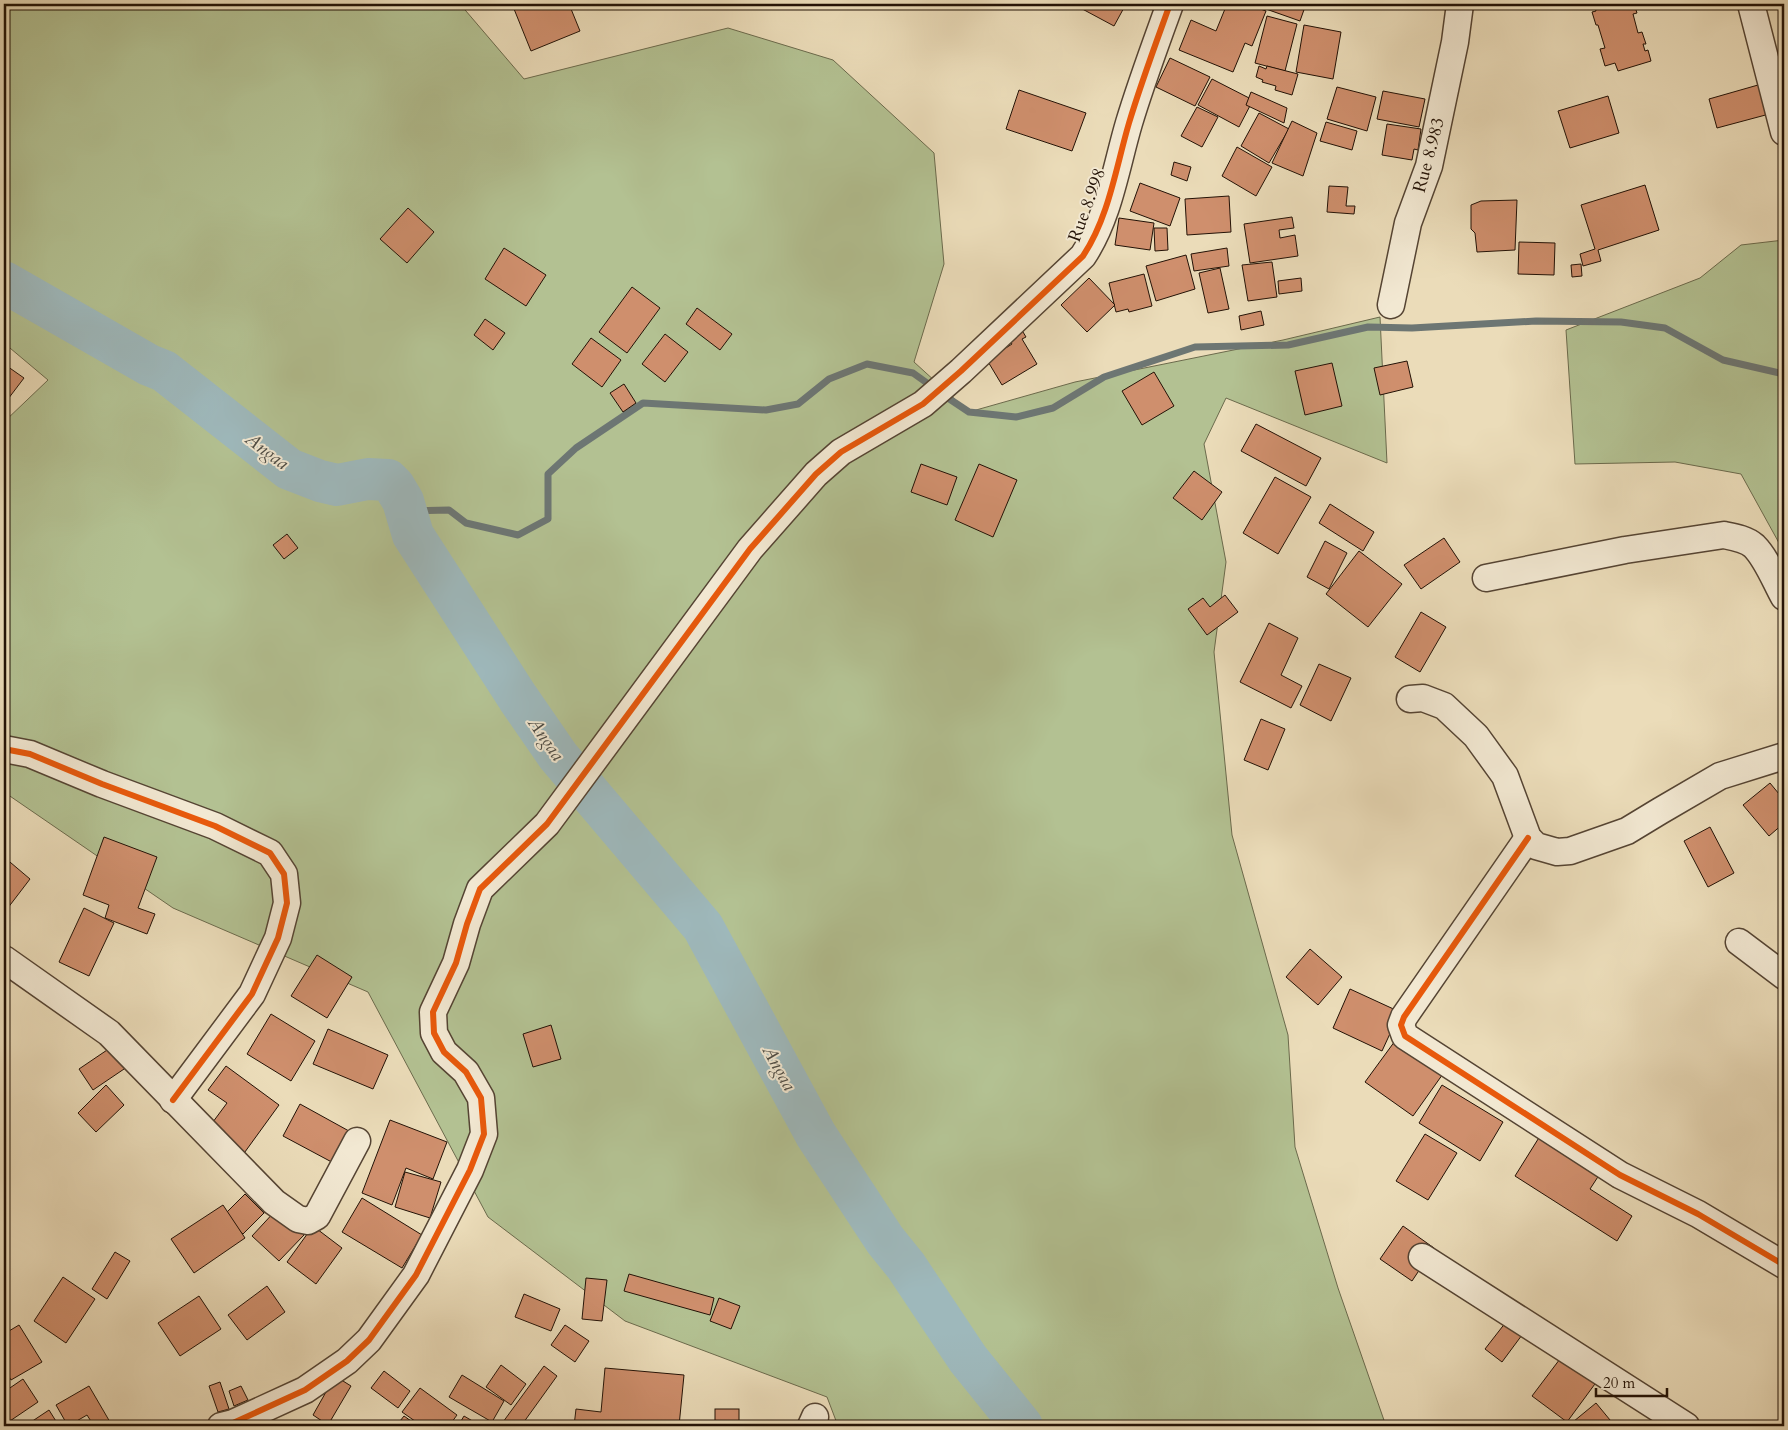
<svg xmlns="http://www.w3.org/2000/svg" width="1788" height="1430" font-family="Cardo,serif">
	<rect width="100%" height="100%" fill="#ebdcb9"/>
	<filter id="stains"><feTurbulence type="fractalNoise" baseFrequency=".004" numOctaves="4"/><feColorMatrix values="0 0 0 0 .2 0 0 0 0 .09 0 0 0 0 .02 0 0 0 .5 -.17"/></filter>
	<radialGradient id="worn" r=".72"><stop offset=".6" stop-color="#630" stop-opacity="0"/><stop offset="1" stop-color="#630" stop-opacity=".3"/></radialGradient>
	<!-- green -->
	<g fill="#b3c192" stroke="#6b6a4c">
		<path d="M4,4H460L524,79L728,28L833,60L934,153L944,264L914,362L969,412L1075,382L1283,340L1380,317L1387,463L1226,398L1204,444L1226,562L1214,652L1232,835L1288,1035L1295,1147L1338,1288L1386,1426H838L827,1397L625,1321L488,1217L368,992L173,908L4,792V422L48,380L4,343Z"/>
		<path d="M1784,240V552L1741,474L1675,462L1575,464L1566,330L1700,278L1741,245Z"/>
	</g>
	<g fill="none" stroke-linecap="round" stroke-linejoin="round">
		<!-- stream -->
		<g stroke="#6d7673" stroke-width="7">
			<path d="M942,394L969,412L1016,417L1053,408L1104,377L1195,347L1288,345L1368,327L1412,328L1536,321L1621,322L1665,328L1723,360L1784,374"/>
			<path d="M406,511L449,510L466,523L518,535L548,519V474L576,448L643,403L766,410L798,404L829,379L867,364L913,373L934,388"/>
		</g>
		<!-- river -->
		<path stroke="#9eb8bb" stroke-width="42" d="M4,282L149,365L164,371L289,469L320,481L337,485L368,479L388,480L394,486L403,501L413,535L518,698L558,756L703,927L816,1135L885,1240L906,1266L968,1359L1022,1426"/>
	</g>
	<!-- building -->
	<g fill="#cf8f6d" stroke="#231206">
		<path d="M512,4H569L580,31L531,51Z"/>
		<path d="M1073,4H1126L1114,26Z"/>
		<path d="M1227,4H1247L1266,11L1252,46L1245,43L1233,72L1179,50L1191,20L1216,31Z"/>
		<path d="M1267,4H1306L1300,21L1266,9Z"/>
		<path d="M1594,4H1634L1637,13L1633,14L1638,33L1642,32L1646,44H1643L1645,51L1648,50L1651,61L1618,71L1615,63L1605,66L1600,49L1605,48L1598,25H1596L1592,12L1596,11Z"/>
		<path d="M1267,16L1297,24L1285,71L1255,63Z"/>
		<path d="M1304,25L1341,32L1333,79L1296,72Z"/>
		<path d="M1170,58L1210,77L1195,106L1156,87Z"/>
		<path d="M1259,66L1266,69L1267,66L1298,74L1292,95L1275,90L1276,86L1262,82L1263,80L1256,77Z"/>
		<path d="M1212,79L1253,100L1239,127L1198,105Z"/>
		<path d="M1765,83L1773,113L1717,128L1709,99Z"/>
		<path d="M1337,87L1376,97L1367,131L1327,119Z"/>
		<path d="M1019,90L1086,113L1072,151L1006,129Z"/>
		<path d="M1383,91L1425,99L1419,127L1377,119Z"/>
		<path d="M1251,92L1287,108L1284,123L1246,105Z"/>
		<path d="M1608,96L1619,133L1570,148L1558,111Z"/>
		<path d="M1197,107L1218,117L1202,147L1181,136Z"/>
		<path d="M1259,113L1289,129L1269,163L1241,146Z"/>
		<path d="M1292,121L1317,133L1303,176L1272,163Z"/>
		<path d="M1326,122L1357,131L1352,150L1320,141Z"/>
		<path d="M1387,124L1421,129L1418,150L1414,149L1412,160L1382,155Z"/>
		<path d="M1237,147L1272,167L1256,196L1222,176Z"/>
		<path d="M1174,162L1191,167L1187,181L1171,175Z"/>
		<path d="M1140,183L1180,198L1170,226L1130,211Z"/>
		<path d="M1645,185L1659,230L1598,250L1601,261L1583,266L1580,254L1595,249L1581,205Z"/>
		<path d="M1329,186L1348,187L1346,206H1355L1354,214L1327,212Z"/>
		<path d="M1229,196L1231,232L1187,235L1185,199Z"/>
		<path d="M1517,200L1515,250L1477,252L1475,233L1471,229V205L1481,201Z"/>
		<path d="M408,208L434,232L407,263L380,239Z"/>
		<path d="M1292,217L1294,228L1279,230L1280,238L1295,235L1298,256L1250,263L1244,224Z"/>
		<path d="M1119,218L1154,223L1150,250L1115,245Z"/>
		<path d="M1154,228H1167L1168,250L1155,251Z"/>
		<path d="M1519,242L1555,243L1554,275L1518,274Z"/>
		<path d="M504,248L546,275L526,306L485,279Z"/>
		<path d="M1227,248L1229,266L1194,271L1191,254Z"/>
		<path d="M1186,255L1195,289L1156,301L1146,266Z"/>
		<path d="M1272,262L1277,297L1248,301L1242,265Z"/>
		<path d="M1581,264L1582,276L1572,277L1571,265Z"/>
		<path d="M1220,268L1229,309L1208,313L1199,273Z"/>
		<path d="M1144,274L1152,306L1129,312L1128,309L1116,312L1109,283Z"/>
		<path d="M1089,278L1115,305L1087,332L1061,305Z"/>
		<path d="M1301,278L1302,291L1279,294L1278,281Z"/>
		<path d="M632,287L660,308L627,353L599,332Z"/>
		<path d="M697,308L732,334L720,350L686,324Z"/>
		<path d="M1261,311L1264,325L1241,330L1239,316Z"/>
		<path d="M485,319L505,333L493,350L474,335Z"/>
		<path d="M1020,327L1026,337L1022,339L1037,364L1002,385L987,360L1012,344L1006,335Z"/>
		<path d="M665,334L688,352L665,382L642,364Z"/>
		<path d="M591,338L621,360L602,387L572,364Z"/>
		<path d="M1407,361L1413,387L1380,395L1374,368Z"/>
		<path d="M1332,363L1342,406L1305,415L1295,371Z"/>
		<path d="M4,364L24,378L5,403L4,402Z"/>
		<path d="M1154,372L1174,406L1142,425L1122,391Z"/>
		<path d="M624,384L636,403L623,412L610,393Z"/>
		<path d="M1256,424L1321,458L1306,486L1241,451Z"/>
		<path d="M921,464L957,477L947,505L911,492Z"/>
		<path d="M979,464L1017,480L993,537L955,520Z"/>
		<path d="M1194,471L1222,492L1202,520L1173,498Z"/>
		<path d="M1275,477L1311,497L1278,554L1243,533Z"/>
		<path d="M1330,504L1374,532L1363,551L1319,523Z"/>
		<path d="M287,534L298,548L284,559L273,545Z"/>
		<path d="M1444,538L1460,562L1421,589L1404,565Z"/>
		<path d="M1325,541L1347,553L1329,589L1307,577Z"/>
		<path d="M1359,551L1402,584L1368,627L1326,594Z"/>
		<path d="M1225,595L1238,612L1207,635L1188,609L1203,598L1210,607Z"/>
		<path d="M1421,612L1446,627L1420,672L1395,657Z"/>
		<path d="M1269,623L1298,638L1281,675L1302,686L1291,708L1240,682Z"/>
		<path d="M1319,664L1351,678L1331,721L1300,705Z"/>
		<path d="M1261,719L1285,729L1268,770L1244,760Z"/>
		<path d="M1770,783L1784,800V823L1769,836L1743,805Z"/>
		<path d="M1710,827L1734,873L1708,887L1684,841Z"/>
		<path d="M104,837L157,857L138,908L155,914L147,934L105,918L109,905L83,895Z"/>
		<path d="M4,857L30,879L4,913Z"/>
		<path d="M84,908L114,923L89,976L59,962Z"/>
		<path d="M1310,949L1342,977L1318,1005L1286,977Z"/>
		<path d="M317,955L352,977L327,1018L291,996Z"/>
		<path d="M1350,989L1400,1012L1382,1051L1333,1028Z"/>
		<path d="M271,1014L315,1041L291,1081L247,1054Z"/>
		<path d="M551,1025L561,1059L533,1067L523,1034Z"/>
		<path d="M328,1029L388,1055L373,1089L313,1064Z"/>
		<path d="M1403,1030L1450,1064L1413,1116L1365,1082Z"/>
		<path d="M113,1046L127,1067L93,1090L79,1069Z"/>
		<path d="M226,1066L279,1105L242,1156L207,1130L227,1103L208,1090Z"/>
		<path d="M106,1085L124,1105L96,1132L78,1113Z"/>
		<path d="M1442,1085L1503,1122L1480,1161L1419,1123Z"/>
		<path d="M300,1104L358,1136L341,1167L283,1136Z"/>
		<path d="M390,1120L447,1142L433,1179L406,1168L392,1205L362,1193Z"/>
		<path d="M1545,1128L1605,1166L1590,1189L1632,1216L1617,1241L1515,1176Z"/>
		<path d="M1425,1134L1457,1153L1428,1200L1396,1181Z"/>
		<path d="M405,1172L441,1182L430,1218L395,1207Z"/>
		<path d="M245,1194L264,1213L243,1234L224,1215Z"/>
		<path d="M362,1198L422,1235L402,1268L342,1232Z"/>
		<path d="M223,1205L245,1238L194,1273L171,1239Z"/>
		<path d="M277,1209L304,1235L279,1261L252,1236Z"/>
		<path d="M313,1226L342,1248L316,1284L287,1262Z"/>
		<path d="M1403,1226L1434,1248L1412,1281L1380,1259Z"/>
		<path d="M115,1252L130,1261L107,1299L92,1289Z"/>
		<path d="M629,1274L714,1298L710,1315L624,1291Z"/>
		<path d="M63,1277L95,1299L66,1343L34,1321Z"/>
		<path d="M586,1278L607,1280L602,1321L582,1319Z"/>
		<path d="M267,1286L285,1312L247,1340L228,1315Z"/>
		<path d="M524,1294L560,1309L551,1331L515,1317Z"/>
		<path d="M199,1296L221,1329L180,1356L158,1323Z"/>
		<path d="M719,1298L740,1306L731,1329L710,1321Z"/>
		<path d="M1506,1322L1522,1335L1502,1362L1485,1349Z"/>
		<path d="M19,1325L42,1362L11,1380L4,1368V1334Z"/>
		<path d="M565,1325L589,1341L575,1362L551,1345Z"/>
		<path d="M1569,1347L1603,1373L1567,1422L1532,1396Z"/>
		<path d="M501,1365L526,1384L511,1405L486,1387Z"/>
		<path d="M544,1366L557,1376L521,1426H509L503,1422Z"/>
		<path d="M605,1368L684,1375L679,1426H574L576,1409L601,1412Z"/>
		<path d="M384,1371L410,1391L398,1408L371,1388Z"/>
		<path d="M462,1375L504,1401L492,1422L449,1397Z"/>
		<path d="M335,1376L351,1386L328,1425L313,1415Z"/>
		<path d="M23,1379L38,1402L4,1425V1392Z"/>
		<path d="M220,1382L229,1409L218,1412L209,1386Z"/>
		<path d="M89,1386L110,1422L102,1426H94L87,1415L68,1426L56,1405Z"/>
		<path d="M241,1386L248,1400L234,1406L229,1391Z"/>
		<path d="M420,1388L457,1415L449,1426H422L402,1412Z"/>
		<path d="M1596,1403L1615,1426H1568Z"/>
		<rect x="715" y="1409" width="24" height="17"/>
		<path d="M49,1410L59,1426H34L31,1422Z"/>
		<path d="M404,1416L418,1426H396Z"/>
		<path d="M464,1416L481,1426H458Z"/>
	</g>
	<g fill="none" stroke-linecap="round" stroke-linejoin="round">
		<!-- minor casing -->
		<g stroke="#543" stroke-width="29">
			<g id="minor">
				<path d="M1751,4L1784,132"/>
				<path d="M1391,305L1408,223L1429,166L1455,42L1460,4"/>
				<path d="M1486,578L1625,550L1724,535C1734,537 1746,539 1754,546C1767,559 1775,581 1784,597"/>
				<path d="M1410,699L1423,698L1444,706L1476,736L1505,776L1528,838L1536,846L1557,852L1570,851L1627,831L1660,811L1720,776L1784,756"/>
				<path d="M4,749L30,754L102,784L215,826L270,853L284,874L287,903L278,938L252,994L173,1100"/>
				<path d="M1528,838L1404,1017L1401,1025L1405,1036L1620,1175L1698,1214L1784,1265"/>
				<path d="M1739,942L1784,976"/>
				<path d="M4,959L109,1033L274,1202L298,1219L308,1221L317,1216L357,1141"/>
				<path d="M1422,1257L1686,1426"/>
				<path d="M221,1426L233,1423L305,1390L347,1361L369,1340L416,1275L470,1170L484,1134L481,1098L466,1072L444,1052L434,1033L433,1012L456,963L467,924L480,889L547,824L750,549L816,474L841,452L923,404L961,371L1083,256C1109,217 1116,167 1129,123C1141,83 1156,43 1170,4"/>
				<path d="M811,1426L815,1417"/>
			</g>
		</g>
		<!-- minor -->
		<use href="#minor" stroke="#f2e8d2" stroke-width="26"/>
		<!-- cycleway casing -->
		<g stroke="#f2e8d2" stroke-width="9">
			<g id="cycleway">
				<path d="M4,749L30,754L102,784L215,826L270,853L284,874L287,903L278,938L252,994L173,1100"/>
				<path d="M1528,838L1404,1017L1401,1025L1405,1036L1620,1175L1698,1214L1784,1265"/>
				<path d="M221,1426L233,1423L305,1390L347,1361L369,1340L416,1275L470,1170L484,1134L481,1098L466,1072L444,1052L434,1033L433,1012L456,963L467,924L480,889L547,824L750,549L816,474L841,452L923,404L961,371L1083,256C1109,217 1116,167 1129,123C1141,83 1156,43 1170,4"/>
			</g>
		</g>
		<!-- cycleway -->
		<use href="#cycleway" stroke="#e8590c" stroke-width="6"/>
	</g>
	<g text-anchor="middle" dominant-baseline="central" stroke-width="4" stroke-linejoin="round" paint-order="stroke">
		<!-- street labels -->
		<g font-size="18" fill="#231206" stroke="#f2e8d2">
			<text transform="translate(1429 155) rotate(-75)">Rue 8.983</text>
			<text transform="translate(1087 205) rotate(-70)">Rue 8.998</text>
		</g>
		<!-- water labels -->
		<g font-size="19" font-style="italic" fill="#4e4c45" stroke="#f2e8d2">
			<text transform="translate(267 451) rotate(37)">Angaa</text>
			<text transform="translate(546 739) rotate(55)">Angaa</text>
			<text transform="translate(779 1068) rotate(61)">Angaa</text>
		</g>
	</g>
	<!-- margin -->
	<rect width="1788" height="1430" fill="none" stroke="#ebdcb9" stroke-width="20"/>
	<rect x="5" y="5" width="1778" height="1420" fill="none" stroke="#231206" stroke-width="2.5"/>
	<rect x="10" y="10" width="1768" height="1410" fill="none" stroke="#231206"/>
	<!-- scale -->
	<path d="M1596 1388v8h71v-8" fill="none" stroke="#231206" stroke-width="2.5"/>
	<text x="1603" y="1388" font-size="15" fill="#231206" stroke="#f2e8d2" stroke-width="4" paint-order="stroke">20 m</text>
	<rect width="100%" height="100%" filter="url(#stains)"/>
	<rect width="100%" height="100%" fill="url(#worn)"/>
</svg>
